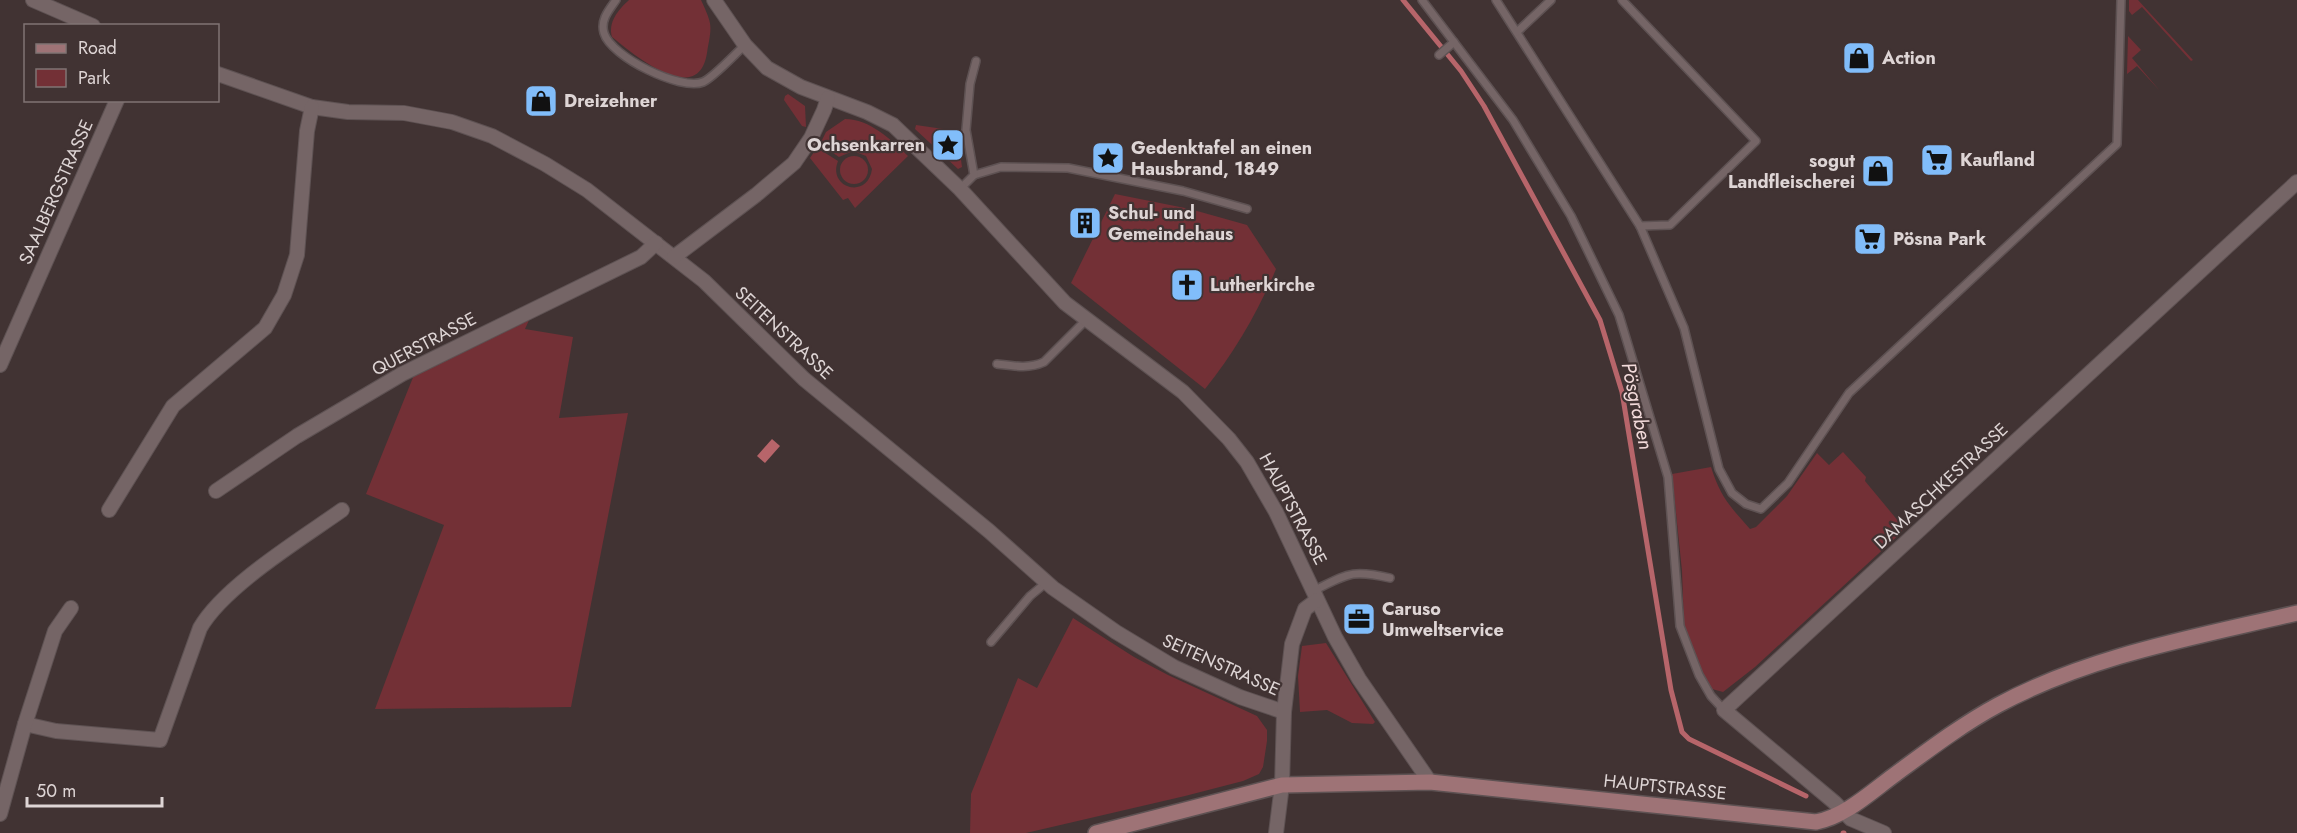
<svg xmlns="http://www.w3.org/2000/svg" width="2297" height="833" font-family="Jost,sans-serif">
	<rect width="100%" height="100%" fill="#413333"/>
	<!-- green -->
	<g fill="#733036">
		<path d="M629,0H701C713,26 712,25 707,53C698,109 633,54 612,37C608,22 618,10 629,0Z"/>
		<path d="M2129,0H2138L2193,60L2191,61L2142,7L2132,15L2129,11Z"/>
		<path d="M2128,36L2141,50L2132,58L2160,91L2137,66L2127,74Z"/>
		<path d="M788,94L805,106L806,127L802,126L784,100L785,96Z"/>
		<path d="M845,119C870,119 891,140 908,156L855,208L848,198L843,200L810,158L816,149H819L838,161C827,188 868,200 872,169L866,156L853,151L839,157L820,144L826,132Z"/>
		<path d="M916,125L957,131L962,167L958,169L915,129Z"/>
		<circle cx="854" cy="170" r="14"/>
		<path d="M1115,194L1190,209L1247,225L1276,269C1258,312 1234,353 1205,389L1071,283Z"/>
		<path d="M530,318L525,329L573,337L559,418L628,413L571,707L375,709L444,525L366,494L414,375Z"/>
		<path d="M1843,452L1866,477L1865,481L1899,522L1902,532L1755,667L1723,692L1712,689L1703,675L1691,650L1684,626L1682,571L1672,474L1711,467C1721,498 1729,505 1750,529L1756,527L1787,496L1817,453L1829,465Z"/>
		<path d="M1073,618L1134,657L1168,675L1257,716L1267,730V741L1263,767L1259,774L1243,781L1185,796L1026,833H970L971,794L1018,678L1037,688Z"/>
		<path d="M1326,643L1375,722L1373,724L1352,723L1327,710L1300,712L1298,676L1302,646Z"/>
	</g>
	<!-- water -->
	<path fill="#b7656a" d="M772,439L780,446L765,463L757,456Z"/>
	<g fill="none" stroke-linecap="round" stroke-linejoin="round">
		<!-- stream -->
		<g stroke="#b7656a" stroke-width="5">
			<path d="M1403,0L1461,71L1484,106L1600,320L1622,392L1671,690L1682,732L1689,739L1806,796"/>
			<path d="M1843,833H1844"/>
		</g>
		<!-- lane casing -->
		<g stroke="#5e5253" stroke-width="10">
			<g id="lane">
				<path d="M616,0C609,10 600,20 604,33C611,57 681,91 703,82C713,78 736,53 745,45"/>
				<path d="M1422,0L1513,120L1571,216L1619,315L1668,477L1680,626L1699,675L1711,696L1724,710"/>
				<path d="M1496,0L1640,226L1684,328L1719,469L1732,493L1746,504L1761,509L1788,483L1849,393L2117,144L2121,0"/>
				<path d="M1622,0L1756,141L1670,225L1640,226"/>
				<path d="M1517,32L1551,0"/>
				<path d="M1439,55L1454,42"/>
				<path d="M974,175L1001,167L1068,168L1183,191L1247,209"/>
				<path d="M960,189L974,175L966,130L970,84L976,61"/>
				<path d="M997,364C1013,366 1029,369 1044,362L1087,319"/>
				<path d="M1313,591C1348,574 1351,569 1390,578"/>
				<path d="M991,642L1030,596L1047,582"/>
			</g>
		</g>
		<!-- street casing -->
		<g stroke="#5e5253" stroke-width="16">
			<g id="street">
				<path d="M33,0L93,26"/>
				<path d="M714,0L745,45L767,68L801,87L867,112L893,125L960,189L1065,303L1183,392L1229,439L1247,462L1276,512L1335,637L1359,679L1430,782"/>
				<path d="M218,74L312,107L348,112L404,113L452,122L492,136L545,164L587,190L704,281L804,379L989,531L1053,588L1116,632L1174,667L1240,697L1284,712"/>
				<path d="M674,257L756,195L794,163L811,138L824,110L828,98"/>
				<path d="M0,365L117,100"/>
				<path d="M216,491L297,436L402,374L641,257L656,243"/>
				<path d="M109,510L173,406L265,328L284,295L297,255L307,131L312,107"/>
				<path d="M25,724L56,731L160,740L200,628C224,586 301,539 342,510"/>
				<path d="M0,814L25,724L55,631L71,608"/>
				<path d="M1276,833L1282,785L1284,712L1292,644L1305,609L1317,600"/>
				<path d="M1884,833L1851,819L1834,802L1724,710L2297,182"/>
			</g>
		</g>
		<!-- secondary casing -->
		<g stroke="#5e5253" stroke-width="18">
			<path id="secondary" d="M1096,833L1282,785L1430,782L1816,822C1844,817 1870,793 1893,776C1927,751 1961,725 1998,705C2091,655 2196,637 2297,613"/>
		</g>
		<!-- lane -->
		<use href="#lane" stroke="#756566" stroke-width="7"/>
		<!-- street -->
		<use href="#street" stroke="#756566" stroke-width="14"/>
		<!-- secondary -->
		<use href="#secondary" stroke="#9e7376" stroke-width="15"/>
	</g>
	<!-- icons -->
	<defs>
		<g id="shop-square" transform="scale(1.725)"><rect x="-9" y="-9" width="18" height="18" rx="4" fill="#81bdfa" stroke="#413333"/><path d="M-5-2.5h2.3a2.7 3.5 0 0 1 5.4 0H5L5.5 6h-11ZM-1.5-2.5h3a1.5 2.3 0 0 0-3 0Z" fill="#111"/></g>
		<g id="sight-square" transform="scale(1.725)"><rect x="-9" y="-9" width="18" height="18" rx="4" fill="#81bdfa" stroke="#413333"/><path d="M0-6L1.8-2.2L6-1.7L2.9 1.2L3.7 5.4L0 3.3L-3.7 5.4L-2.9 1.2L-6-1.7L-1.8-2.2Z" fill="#111"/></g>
		<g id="supermarket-square" transform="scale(1.725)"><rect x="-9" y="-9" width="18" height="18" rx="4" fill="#81bdfa" stroke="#413333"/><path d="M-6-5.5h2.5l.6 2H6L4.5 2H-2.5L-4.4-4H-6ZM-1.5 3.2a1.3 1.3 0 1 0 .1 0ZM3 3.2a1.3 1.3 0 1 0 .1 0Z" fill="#111"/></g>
		<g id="building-square" transform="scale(1.725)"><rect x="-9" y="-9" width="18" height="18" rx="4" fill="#81bdfa" stroke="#413333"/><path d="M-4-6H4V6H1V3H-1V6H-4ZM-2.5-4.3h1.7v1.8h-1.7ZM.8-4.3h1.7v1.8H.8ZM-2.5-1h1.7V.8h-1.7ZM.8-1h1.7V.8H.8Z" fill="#111"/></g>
		<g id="church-square" transform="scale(1.725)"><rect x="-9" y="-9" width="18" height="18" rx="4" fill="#81bdfa" stroke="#413333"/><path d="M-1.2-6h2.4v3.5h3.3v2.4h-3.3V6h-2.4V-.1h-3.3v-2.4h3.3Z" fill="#111"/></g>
		<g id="office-square" transform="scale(1.725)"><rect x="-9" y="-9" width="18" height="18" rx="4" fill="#81bdfa" stroke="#413333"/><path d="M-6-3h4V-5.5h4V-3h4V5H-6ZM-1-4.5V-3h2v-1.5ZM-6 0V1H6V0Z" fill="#111"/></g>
	</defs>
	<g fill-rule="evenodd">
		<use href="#shop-square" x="1859" y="58"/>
		<use href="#shop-square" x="541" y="101"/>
		<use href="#sight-square" x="948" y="145"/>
		<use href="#sight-square" x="1108" y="158"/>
		<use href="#supermarket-square" x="1937" y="160"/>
		<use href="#shop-square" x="1878" y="171"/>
		<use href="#building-square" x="1085" y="223"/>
		<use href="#supermarket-square" x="1870" y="239"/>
		<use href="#church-square" x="1187" y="285"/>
		<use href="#office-square" x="1359" y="619"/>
	</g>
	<g text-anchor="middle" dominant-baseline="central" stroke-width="4.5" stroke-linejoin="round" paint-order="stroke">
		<!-- poi labels -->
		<g font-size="18" font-weight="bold" fill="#ded5d5" stroke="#413333" text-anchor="start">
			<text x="1882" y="58">Action</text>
			<text x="564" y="101">Dreizehner</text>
			<text x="925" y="145" text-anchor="end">Ochsenkarren</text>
			<text x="1131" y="148">Gedenktafel an einen<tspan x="1131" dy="21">Hausbrand, 1849</tspan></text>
			<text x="1960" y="160">Kaufland</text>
			<text x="1855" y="161" text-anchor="end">sogut<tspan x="1855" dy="21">Landfleischerei</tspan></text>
			<text x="1108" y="213">Schul- und<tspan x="1108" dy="21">Gemeindehaus</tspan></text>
			<text x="1893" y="239">Pösna Park</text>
			<text x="1210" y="285">Lutherkirche</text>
			<text x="1382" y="609">Caruso<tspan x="1382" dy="21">Umweltservice</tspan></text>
		</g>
		<!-- street labels -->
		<g font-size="18" fill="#ded5d5" stroke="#413333">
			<text transform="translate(56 192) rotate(-66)">SAALBERGSTRASSE</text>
			<text transform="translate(784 333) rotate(43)">SEITENSTRASSE</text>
			<text transform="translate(424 344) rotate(-28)">QUERSTRASSE</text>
			<text transform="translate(1941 486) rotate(-43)">DAMASCHKESTRASSE</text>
			<text transform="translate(1293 509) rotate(62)">HAUPTSTRASSE</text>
			<text transform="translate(1221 665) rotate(24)">SEITENSTRASSE</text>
			<text transform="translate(1665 787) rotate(6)">HAUPTSTRASSE</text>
		</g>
		<!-- water labels -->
		<g font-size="20" font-style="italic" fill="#f3dbdb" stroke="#413333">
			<text transform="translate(1637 406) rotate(78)">Pösgraben</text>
		</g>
	</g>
	<!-- legend -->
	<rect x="24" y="24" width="195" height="78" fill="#413333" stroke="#807474" stroke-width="1.5"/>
	<rect x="36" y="44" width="30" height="9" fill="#9e7376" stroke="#807474" stroke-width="1.5"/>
	<text x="78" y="54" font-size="18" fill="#ded5d5">Road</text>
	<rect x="36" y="69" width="30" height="18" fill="#733036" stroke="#807474" stroke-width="1.5"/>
	<text x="78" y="84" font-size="18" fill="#ded5d5">Park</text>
	<!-- scale -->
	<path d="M27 797v9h135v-9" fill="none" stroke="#ded5d5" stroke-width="3"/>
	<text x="36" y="797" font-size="18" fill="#ded5d5" stroke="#413333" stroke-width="4.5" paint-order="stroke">50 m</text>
</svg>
